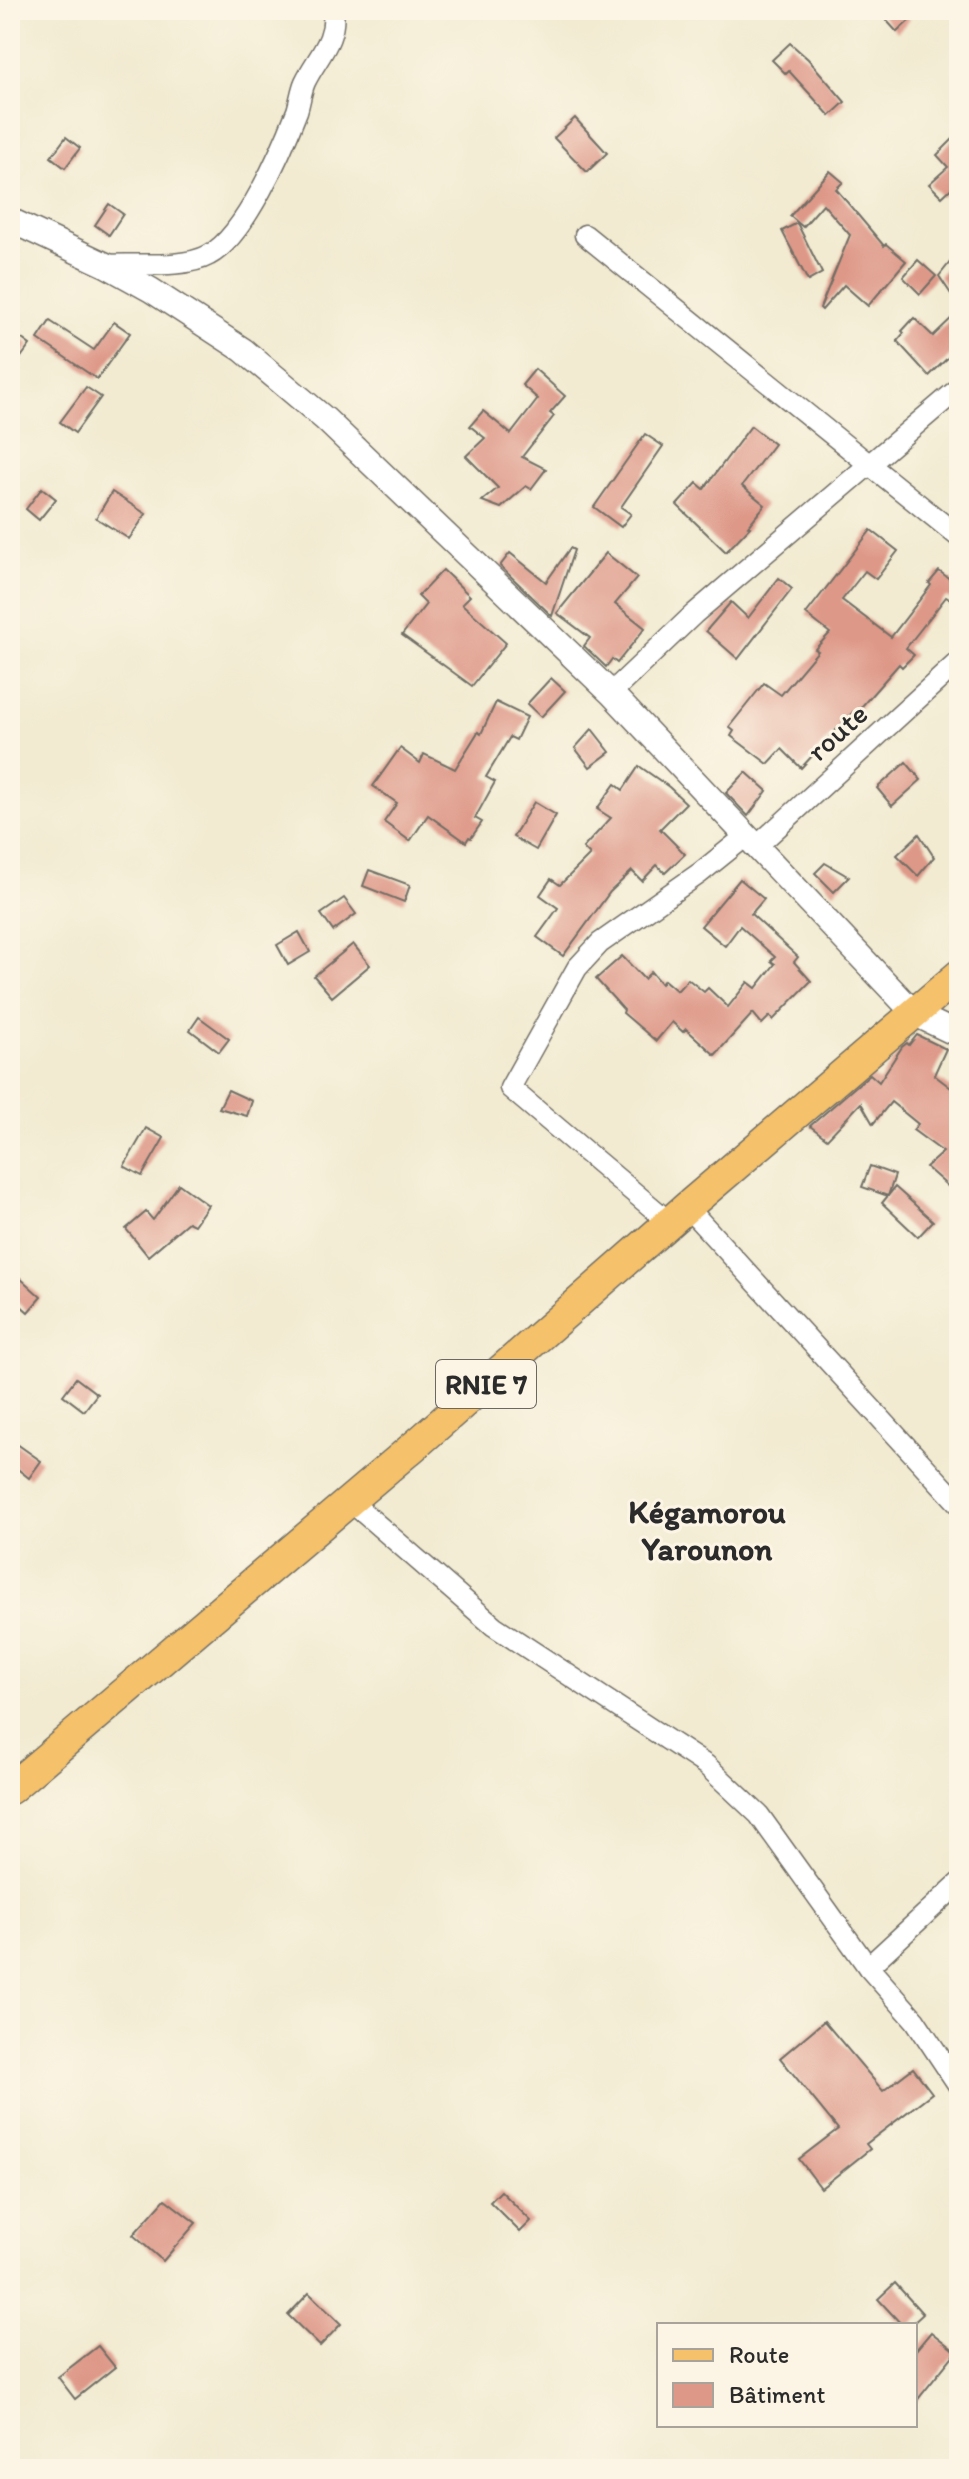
<svg xmlns="http://www.w3.org/2000/svg" width="969" height="2479" font-family="Itim,sans-serif">
	<rect width="100%" height="100%" fill="#fcf5e5"/>
	<filter id="ink" filterUnits="userSpaceOnUse"><feTurbulence type="fractalNoise" baseFrequency=".0125" numOctaves="2"/><feDisplacementMap in="SourceGraphic" scale="16" xChannelSelector="R" yChannelSelector="G"/><feConvolveMatrix kernelMatrix="1 2 1 2 8 2 1 2 1" color-interpolation-filters="sRGB"/></filter>
	<filter id="wash" filterUnits="userSpaceOnUse"><feTurbulence type="fractalNoise" baseFrequency=".006" numOctaves="4" result="noise"/><feDisplacementMap in="SourceGraphic" scale="32" xChannelSelector="R" yChannelSelector="G"/><feGaussianBlur stdDeviation="1.8" result="paint"/><feColorMatrix in="noise" values="0 0 0 0 0 0 0 0 0 0 0 0 0 0 0 0 0 1.4 0 .05"/><feComposite in="paint" operator="in"/></filter>
	<g filter="url(#wash)">
		<rect width="100%" height="100%" fill="#f2ebd2"/>
		<g id="blocks">
			<!-- building -->
			<g fill="#de9888">
				<path d="M877,10H901L910,20L897,32Z"/>
				<path d="M790,43L808,59L845,102L830,116L789,71L786,74L772,60Z"/>
				<path d="M575,118L607,153L587,172L554,138Z"/>
				<path d="M959,133V181L942,197L929,184L948,167L937,155Z"/>
				<path d="M66,137L80,148L65,168L51,157Z"/>
				<path d="M830,171L843,182L836,189L884,246L886,244L906,261L868,306L844,285L822,310L820,308L850,235L823,204L803,227L790,216Z"/>
				<path d="M109,204L123,214L109,235L95,225Z"/>
				<path d="M797,223L822,273L808,281L782,231Z"/>
				<path d="M959,251V306L939,276Z"/>
				<path d="M918,260L936,276L920,294L903,277Z"/>
				<path d="M959,311V347L929,376L897,341L904,333L902,331L914,318L933,336Z"/>
				<path d="M50,321L94,350L114,322L130,333L97,379L38,339Z"/>
				<path d="M10,330L30,345L10,372Z"/>
				<path d="M535,369L565,396L550,413L554,416L522,457L546,469L531,489L526,486L501,508L482,501L498,488L466,456L485,438L470,426L483,411L511,434L538,399L522,385Z"/>
				<path d="M86,387L101,397L75,433L60,422Z"/>
				<path d="M751,426L774,444L742,486L765,505L748,526L750,527L726,552L677,505L697,483L704,489Z"/>
				<path d="M645,434L663,446L621,507L631,514L621,527L594,507Z"/>
				<path d="M42,488L56,499L39,520L26,509Z"/>
				<path d="M112,492L146,514L129,539L96,518Z"/>
				<path d="M871,530L898,551L876,579L865,571L842,600L891,637L931,585L929,583L939,571L959,586V590L951,600L946,597L906,648L914,655L902,667L899,664L855,714L853,712L801,768L782,749L768,764L731,736L734,731L729,727L764,683L781,695L818,651L815,649L830,633L806,614Z"/>
				<path d="M570,548L574,550L552,616L500,566L510,553L546,582Z"/>
				<path d="M606,553L637,578L615,604L645,628L617,663L612,659L606,667L584,646L590,638L557,613Z"/>
				<path d="M443,570L470,596L462,604L506,643L472,686L402,635L426,604L418,596Z"/>
				<path d="M779,578L792,589L738,659L706,631L731,602L748,618Z"/>
				<path d="M551,678L565,691L541,717L527,704Z"/>
				<path d="M496,702L527,717L516,740L510,737L486,777L495,782L475,818L482,822L471,838L469,837L466,842L428,815L410,841L384,822L397,803L373,786L400,748L420,763L424,754L455,769L478,732L481,734Z"/>
				<path d="M592,729L610,752L590,767L575,748Z"/>
				<path d="M906,762L921,780L892,806L877,788Z"/>
				<path d="M639,766L669,787L686,803L660,829L685,854L665,873L657,865L642,881L632,871L610,892L563,956L537,937L558,908L540,895L551,879L560,885L590,855L583,848L611,818L597,809L615,784L623,790Z"/>
				<path d="M746,772L767,791L748,816L726,793Z"/>
				<path d="M534,802L556,815L536,850L513,837Z"/>
				<path d="M919,834L934,857L918,876L897,855Z"/>
				<path d="M825,863L849,877L834,892L815,873Z"/>
				<path d="M369,870L410,885L404,902L363,886Z"/>
				<path d="M740,879L764,899L751,914L798,957L794,962L811,981L773,1020L770,1016L762,1024L753,1013L715,1055L686,1029L683,1032L672,1022L656,1041L623,1013L624,1010L596,979L622,956L644,979L651,972L661,984L664,980L677,991L688,979L704,992L708,988L728,1007L748,982L756,988L775,964L771,961L775,957L740,926L725,946L701,926Z"/>
				<path d="M344,898L356,914L333,931L321,914Z"/>
				<path d="M299,932L310,952L288,965L277,945Z"/>
				<path d="M353,944L370,965L332,997L314,976Z"/>
				<path d="M199,1017L229,1039L219,1052L190,1030Z"/>
				<path d="M917,1035L946,1049L934,1075L959,1094V1196L926,1167L943,1152L913,1130L918,1124L891,1102L873,1124L861,1103L827,1139L810,1126L870,1074L879,1082L902,1047L907,1043L909,1045Z"/>
				<path d="M228,1090L252,1101L247,1116L219,1108Z"/>
				<path d="M146,1128L164,1138L142,1176L124,1166Z"/>
				<path d="M870,1166L895,1175L888,1196L862,1187Z"/>
				<path d="M179,1184L208,1205L194,1225L188,1222L148,1256L126,1229L146,1212L153,1220Z"/>
				<path d="M895,1187L933,1221L918,1237L882,1203Z"/>
				<path d="M19,1277L41,1297L28,1312L10,1296V1288Z"/>
				<path d="M76,1378L97,1394L84,1411L63,1395Z"/>
				<path d="M10,1439L41,1461L29,1478L10,1463Z"/>
				<path d="M824,2021L883,2091L913,2068L932,2093L866,2144L870,2149L821,2188L799,2159L838,2129L780,2058Z"/>
				<path d="M501,2191L531,2221L520,2232L490,2202Z"/>
				<path d="M165,2199L196,2223L163,2261L133,2235Z"/>
				<path d="M895,2283L923,2314L911,2325H902L878,2299Z"/>
				<path d="M309,2293L341,2324L320,2346L288,2315Z"/>
				<path d="M931,2332L956,2352L915,2403V2351Z"/>
				<path d="M98,2346L115,2367L75,2399L58,2377Z"/>
			</g>
		</g>
	</g>
	<g filter="url(#ink)">
		<use href="#blocks" fill-opacity="0" stroke="#716e65" stroke-width="2"/>
		<g fill="none" stroke-linecap="round" stroke-linejoin="round">
			<!-- minor casing -->
			<g stroke="#716e65" stroke-width="23">
				<g id="minor">
					<path d="M585,235L959,537"/>
					<path d="M106,265C135,263 184,269 209,255C245,236 282,150 297,111C300,102 301,91 305,82C317,57 337,40 333,10"/>
					<path d="M611,693L694,614L959,388"/>
					<path d="M756,847L959,661"/>
					<path d="M687,1207L959,1504"/>
					<path d="M669,1222L510,1088L577,968L600,943L700,873L746,836"/>
					<path d="M350,1501L494,1626L706,1765L759,1815L868,1967L915,2020L959,2086"/>
					<path d="M868,1967L959,1883"/>
				</g>
			</g>
			<!-- tertiary casing -->
			<g stroke="#716e65" stroke-width="27">
				<path id="tertiary" d="M10,220L106,265L151,290L243,350L325,419L611,693L915,1014L959,1035"/>
			</g>
			<!-- primary casing -->
			<g stroke="#716e65" stroke-width="33">
				<path id="primary" d="M10,1789L419,1442L687,1207L959,975"/>
			</g>
			<!-- minor -->
			<use href="#minor" stroke="#fff" stroke-width="20"/>
			<!-- tertiary -->
			<use href="#tertiary" stroke="#fff" stroke-width="24"/>
			<!-- primary -->
			<use href="#primary" stroke="#f5c16b" stroke-width="30"/>
		</g>
	</g>
	<g text-anchor="middle" dominant-baseline="central" stroke-width="6" stroke-linejoin="round" paint-order="stroke">
		<!-- shield labels -->
		<rect fill="#fcf5e5" stroke="#6a6863" stroke-width="2" x="436" y="1360" width="100" height="48" rx="6"/>
		<g font-size="28" font-weight="bold" fill="#2b2b2b">
			<text x="486" y="1384">RNIE 7</text>
		</g>
		<!-- street labels -->
		<g font-size="30" fill="#2b2b2b" stroke="#fcf5e5">
			<text transform="translate(837 732) rotate(-42)">route</text>
		</g>
		<!-- neighbourhood labels -->
		<g font-size="32" font-weight="bold" fill="#2b2b2b" stroke="#fcf5e5">
			<text x="707" y="1512">Kégamorou<tspan x="707" dy="37">Yarounon</tspan></text>
		</g>
	</g>
	<!-- margin -->
	<rect width="969" height="2479" fill="none" stroke="#fcf5e5" stroke-width="40"/>
	<!-- legend -->
	<rect x="657" y="2323" width="260" height="104" fill="#fcf5e5" stroke="#a8a49b" stroke-width="2"/>
	<rect x="673" y="2349" width="40" height="12" fill="#f5c16b" stroke="#a8a49b" stroke-width="2"/>
	<text x="729" y="2363" font-size="24" fill="#2b2b2b">Route</text>
	<rect x="673" y="2383" width="40" height="24" fill="#de9888" stroke="#a8a49b" stroke-width="2"/>
	<text x="729" y="2403" font-size="24" fill="#2b2b2b">Bâtiment</text>
</svg>
